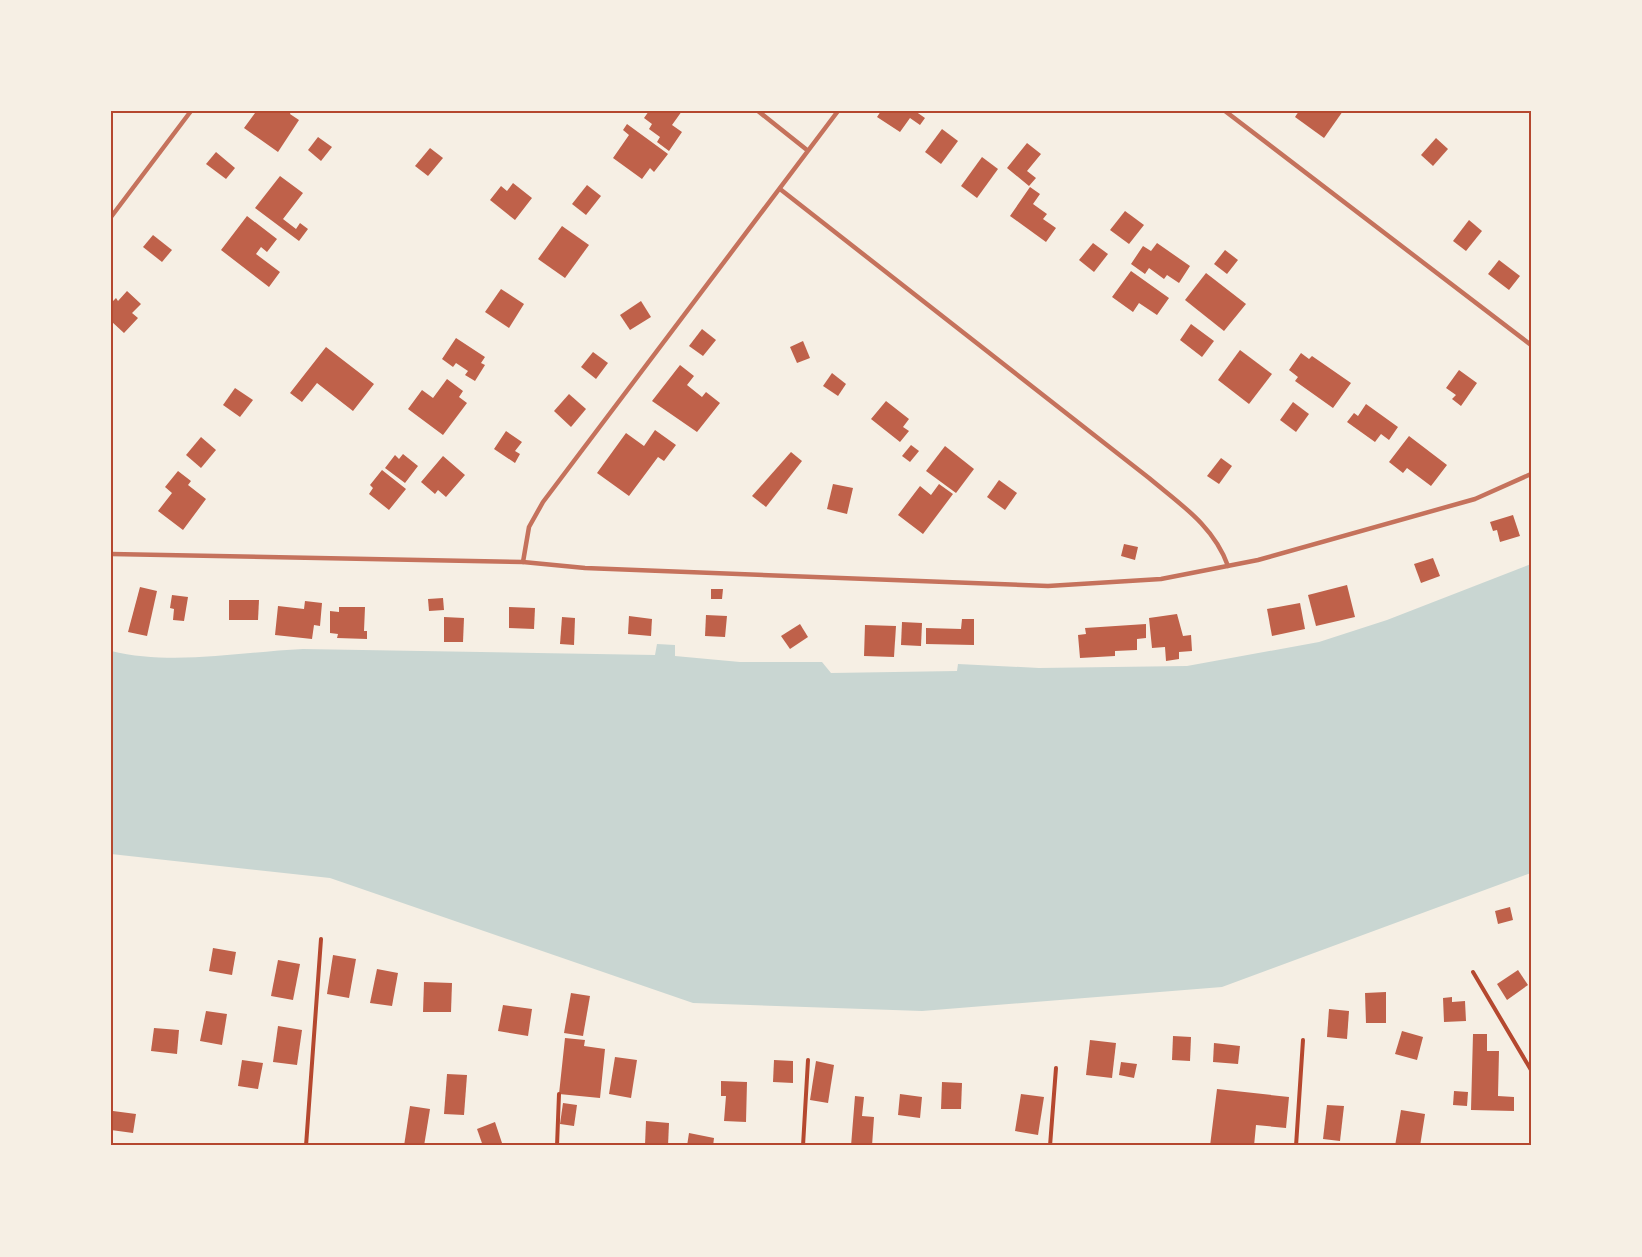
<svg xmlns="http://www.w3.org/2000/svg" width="1642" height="1257" font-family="'Noto Sans',sans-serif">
	<rect width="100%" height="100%" fill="#f6efe4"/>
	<!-- water -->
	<path fill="#c9d6d2" d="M1531,564V873L1222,987L922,1011L693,1003L330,878L111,854V651C173,666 240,652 303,649L655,655L657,644L675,645V656L740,662H822L831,673L957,671L958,664L1039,668L1187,666L1319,642L1387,620Z"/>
	<!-- building -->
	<g fill="#bf614a">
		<path d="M253,111H291L290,114L299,120L278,152L244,128L255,113Z"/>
		<path d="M649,111H682L672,125L682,132L669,151L657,142L660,137L649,129L652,124L644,118Z"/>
		<path d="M881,111H915L925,118L920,125L910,118L900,132L877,117Z"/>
		<path d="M1299,111H1343L1324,138L1295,117Z"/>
		<path d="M627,124L668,154L654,172L650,168L642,179L613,158L629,135L623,130Z"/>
		<path d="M942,129L958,141L941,164L925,152Z"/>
		<path d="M318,137L332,147L321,161L308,150Z"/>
		<path d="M1436,138L1448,149L1433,166L1421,155Z"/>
		<path d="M1027,143L1041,154L1027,171L1036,178L1029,186L1007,168Z"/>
		<path d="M430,148L443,158L428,176L415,166Z"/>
		<path d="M216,152L235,168L226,179L206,164Z"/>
		<path d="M982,157L998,169L977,198L961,186Z"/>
		<path d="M280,176L303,193L283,219L296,229L300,223L308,229L299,241L255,208Z"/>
		<path d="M513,183L532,198L515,220L490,200L501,186L507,191Z"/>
		<path d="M587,185L601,196L586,215L572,204Z"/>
		<path d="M1030,187L1040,194L1033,204L1047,214L1043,219L1056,228L1046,242L1010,216Z"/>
		<path d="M1125,211L1144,225L1129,244L1110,230Z"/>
		<path d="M247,216L277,239L267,252L261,247L256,254L280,272L269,287L221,250Z"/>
		<path d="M1469,220L1482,231L1466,251L1453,241Z"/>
		<path d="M562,226L589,245L565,278L538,259Z"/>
		<path d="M153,235L172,250L162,262L143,247Z"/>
		<path d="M1093,243L1108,254L1094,272L1079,260Z"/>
		<path d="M1157,243L1190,266L1179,283L1167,275L1164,279L1149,268L1145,274L1131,264L1143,246L1151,251Z"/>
		<path d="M1225,250L1238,260L1227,274L1214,264Z"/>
		<path d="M1499,260L1520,276L1509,290L1488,274Z"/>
		<path d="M1131,271L1169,298L1157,315L1139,303L1133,312L1112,297Z"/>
		<path d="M1206,273L1246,304L1224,331L1185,300Z"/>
		<path d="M501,289L524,304L509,328L485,312Z"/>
		<path d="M127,291L141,304L132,313L138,318L124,333L111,321V303L116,298L118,301Z"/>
		<path d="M641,301L651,317L630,330L620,315Z"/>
		<path d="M1191,324L1214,341L1202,357L1180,340Z"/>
		<path d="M702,329L716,340L703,356L689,346Z"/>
		<path d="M456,338L485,357L481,363L485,365L475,381L465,375L468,371L456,363L453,367L442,359Z"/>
		<path d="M803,341L810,358L797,363L790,347Z"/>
		<path d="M326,347L374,384L353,411L317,383L302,402L290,393Z"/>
		<path d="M1240,350L1272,374L1249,404L1218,380Z"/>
		<path d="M593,352L608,363L596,379L581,367Z"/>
		<path d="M1301,353L1309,359L1312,356L1351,383L1333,408L1295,381L1298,377L1289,370Z"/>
		<path d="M680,365L694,376L687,385L702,397L706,392L720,403L697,432L652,401Z"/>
		<path d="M1459,370L1477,383L1461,406L1452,399L1456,395L1446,388Z"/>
		<path d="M832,373L846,384L838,396L823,386Z"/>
		<path d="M447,379L463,391L459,397L467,403L443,435L408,409L422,390L433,398Z"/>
		<path d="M235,388L253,400L240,417L223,405Z"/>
		<path d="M569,394L586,409L571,427L554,411Z"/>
		<path d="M886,401L909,419L903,427L909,431L900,442L871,419Z"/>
		<path d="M1293,402L1309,414L1296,432L1280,420Z"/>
		<path d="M1366,404L1398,427L1389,440L1381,434L1375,442L1347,422L1354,413L1358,416Z"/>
		<path d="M655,430L676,445L664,461L658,457L629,496L597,473L626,433L644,446Z"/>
		<path d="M506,431L522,442L515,451L520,454L515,463L494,449Z"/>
		<path d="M1409,436L1447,465L1431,486L1407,468L1403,473L1389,462Z"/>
		<path d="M201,437L216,450L201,468L186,455Z"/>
		<path d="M911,445L919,451L910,462L902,456Z"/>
		<path d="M945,446L974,469L956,493L926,471Z"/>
		<path d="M791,452L802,461L766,507L752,496Z"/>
		<path d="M403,454L418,466L405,483L385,468L395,455L399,459Z"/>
		<path d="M443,456L465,475L446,497L438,490L435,494L421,482Z"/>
		<path d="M1221,458L1232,466L1219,484L1207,476Z"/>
		<path d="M382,470L406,489L389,510L369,494L373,488L370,485Z"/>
		<path d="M178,471L191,481L188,485L206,499L183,530L158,511L172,493L165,487Z"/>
		<path d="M999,480L1017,493L1005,510L987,497Z"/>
		<path d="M833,484L853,488L847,514L827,509Z"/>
		<path d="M939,484L953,494L923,534L898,515L920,486L931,495Z"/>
		<path d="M1513,515L1520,536L1500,542L1497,530L1493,531L1490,522Z"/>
		<path d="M1124,544L1138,547L1135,560L1121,556Z"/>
		<path d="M1433,558L1440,576L1421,583L1414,564Z"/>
		<path d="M1347,585L1355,617L1316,626L1308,595Z"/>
		<path d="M140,587L157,591L147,636L128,632Z"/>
		<path d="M711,589H723L722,599H711Z"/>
		<path d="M172,595L188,597L184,621L173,620L174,609L170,608Z"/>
		<path d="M443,598L444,610L429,611L428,599Z"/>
		<path d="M229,600H259L258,620H229Z"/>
		<path d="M305,601L322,603L320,626L314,625L312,639L275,635L278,606L304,609Z"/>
		<path d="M1300,603L1305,629L1272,636L1267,609Z"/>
		<path d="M339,607H365L364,631H367V639L337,638L338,634L330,633V611L339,612Z"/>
		<path d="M509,607L535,608L534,629L509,628Z"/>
		<path d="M1177,614L1183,636L1191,635L1192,651L1179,652V659L1166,661L1165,647L1152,648L1149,618Z"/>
		<path d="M706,615L727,616L725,637L705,636Z"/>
		<path d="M629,616L652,619L651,636L628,634Z"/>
		<path d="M444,617L464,618L463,642H444Z"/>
		<path d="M562,617L575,618L574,645L560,644Z"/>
		<path d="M962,619H974V645L926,644V628L961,629Z"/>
		<path d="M902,622L922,623L921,646L901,645Z"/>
		<path d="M800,624L808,637L790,649L781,636Z"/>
		<path d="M1146,624V638L1137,639V650L1115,651V656L1080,658L1078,635L1086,634L1085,628Z"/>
		<path d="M865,625L896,626L894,657L864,656Z"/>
		<path d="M1510,907L1513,920L1498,924L1495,911Z"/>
		<path d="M213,948L236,952L232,975L209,971Z"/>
		<path d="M333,955L356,959L349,998L327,994Z"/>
		<path d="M278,960L300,964L293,1000L271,996Z"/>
		<path d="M377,969L398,973L392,1006L370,1003Z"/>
		<path d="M1518,970L1528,985L1507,1000L1497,984Z"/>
		<path d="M424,982L452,983L451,1012H423Z"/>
		<path d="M1386,992V1023H1366L1365,993Z"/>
		<path d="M571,993L590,996L583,1036L564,1033Z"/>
		<path d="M1452,997V1002L1465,1001L1466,1021L1444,1022L1443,998Z"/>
		<path d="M503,1005L532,1009L528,1036L498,1031Z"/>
		<path d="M1329,1009L1349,1011L1347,1039L1327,1037Z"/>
		<path d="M206,1011L227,1014L222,1045L200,1041Z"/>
		<path d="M278,1026L302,1030L297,1065L273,1062Z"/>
		<path d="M154,1028L179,1030L177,1054L151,1051Z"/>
		<path d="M1402,1031L1423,1037L1417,1060L1395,1054Z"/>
		<path d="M1473,1034H1487V1051H1499L1498,1096L1514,1097V1111L1471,1110Z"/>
		<path d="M1173,1036L1191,1037L1190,1061L1172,1060Z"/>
		<path d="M565,1038L585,1040L584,1046L605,1049L600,1098L559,1094Z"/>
		<path d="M1090,1040L1116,1043L1112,1078L1086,1075Z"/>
		<path d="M1214,1043L1240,1046L1238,1064L1213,1062Z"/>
		<path d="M615,1057L637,1060L631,1098L609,1094Z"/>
		<path d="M242,1060L263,1063L258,1089L238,1086Z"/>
		<path d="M774,1060L793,1061V1083L773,1082Z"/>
		<path d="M816,1061L834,1065L828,1103L810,1100Z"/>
		<path d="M1121,1062L1137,1064L1134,1078L1119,1075Z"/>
		<path d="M447,1074L467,1075L464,1115L444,1114Z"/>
		<path d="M721,1081L747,1082L746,1122L724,1121L726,1096H721Z"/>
		<path d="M942,1082L962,1083L961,1109H941Z"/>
		<path d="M1217,1089L1289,1097L1286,1128L1256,1125L1254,1146H1210Z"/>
		<path d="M1454,1091L1468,1092L1467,1106L1453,1105Z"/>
		<path d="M900,1094L922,1097L920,1118L898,1115Z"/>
		<path d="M1021,1094L1044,1097L1038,1135L1015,1131Z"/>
		<path d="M855,1096L864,1097L862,1116L874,1117L872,1146H851Z"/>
		<path d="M563,1103L577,1105L574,1126L560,1124Z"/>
		<path d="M1327,1105L1344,1106L1340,1141L1323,1139Z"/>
		<path d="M410,1106L430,1109L424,1146H404Z"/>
		<path d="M1401,1110L1425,1114L1420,1146H1395Z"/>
		<path d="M113,1111L136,1114L133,1133L111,1130Z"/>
		<path d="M646,1121L669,1123L668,1146L645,1145Z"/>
		<path d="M495,1122L503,1146H483L477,1129Z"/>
		<path d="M689,1133L714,1138L713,1146H687Z"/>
	</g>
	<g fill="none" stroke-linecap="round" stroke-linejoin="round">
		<!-- path -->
		<g stroke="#b5482f" stroke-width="4">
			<path d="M1473,972L1531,1070"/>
			<path d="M306,1146L321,939"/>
			<path d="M557,1146L559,1094"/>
			<path d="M803,1146L808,1060"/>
			<path d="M1050,1146L1056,1068"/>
			<path d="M1296,1146L1303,1040"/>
		</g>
		<!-- service -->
		<g stroke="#c5725c" stroke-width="4.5">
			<path d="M758,111L807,150"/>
			<path d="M1225,111L1531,345"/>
			<path d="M780,189L1149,478C1180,504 1214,526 1228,566"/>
			<path d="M111,217L191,111"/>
			<path d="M111,554L523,562L585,568L1048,586L1161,579L1258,560L1475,499L1531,474"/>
			<path d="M523,562L529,527L543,502L838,111"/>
		</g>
	</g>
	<!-- border -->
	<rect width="1642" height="1257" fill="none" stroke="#f6efe4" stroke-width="225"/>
	<rect x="112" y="112" width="1418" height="1032" fill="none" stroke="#b5482f" stroke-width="2"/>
</svg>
